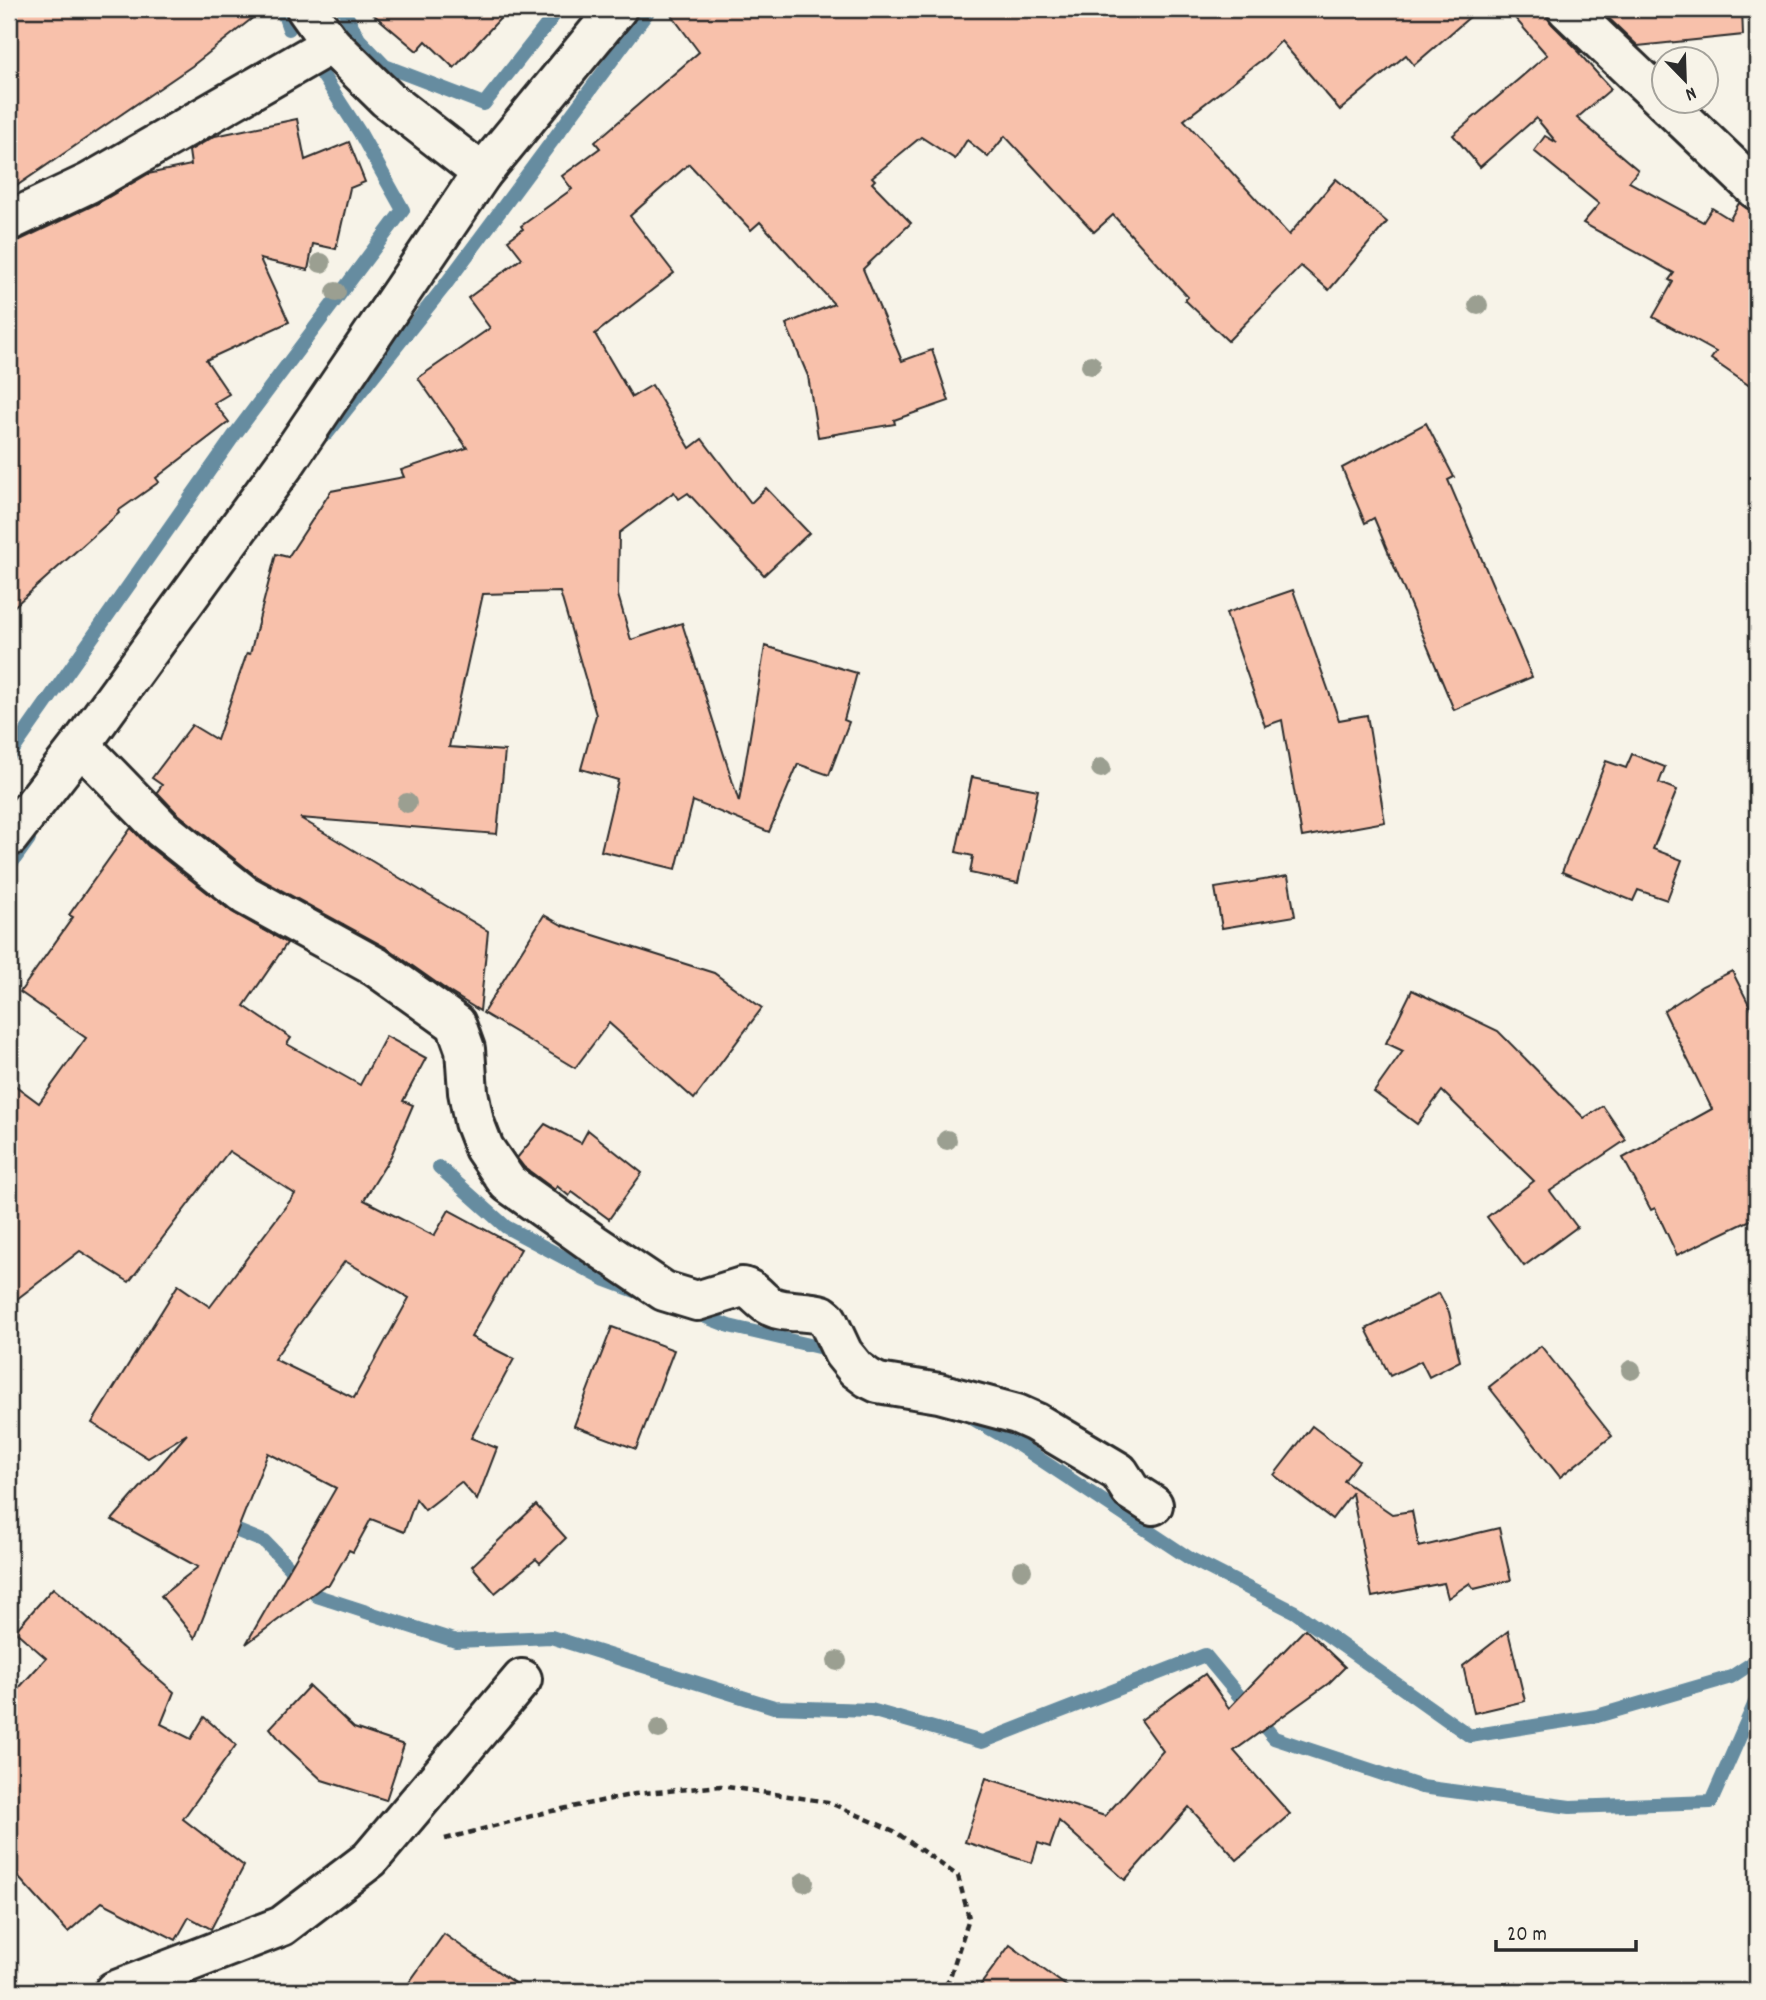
<svg xmlns="http://www.w3.org/2000/svg" width="1766" height="2000" font-family="Dekko,sans-serif">
	<rect width="100%" height="100%" fill="#f7f3e8"/>
	<filter id="ink" filterUnits="userSpaceOnUse"><feTurbulence type="fractalNoise" baseFrequency=".0143" numOctaves="2"/><feDisplacementMap in="SourceGraphic" scale="14" xChannelSelector="R" yChannelSelector="G"/><feConvolveMatrix kernelMatrix="1 2 1 2 8 2 1 2 1" color-interpolation-filters="sRGB"/></filter>
	<g filter="url(#ink)">
		<g fill="none" stroke-linecap="round" stroke-linejoin="round">
			<!-- stream -->
			<g stroke="#668ca0" stroke-width="14">
				<path d="M282,9L289,29"/>
				<path d="M343,9L359,39L385,66L484,104L559,9"/>
				<path d="M327,434L443,288L650,9"/>
				<path d="M9,756L233,437L403,210L360,133L318,68"/>
				<path d="M9,867L29,839"/>
				<path d="M439,1167L506,1227L606,1280L638,1292"/>
				<path d="M690,1311L729,1326L835,1351"/>
				<path d="M968,1416L1017,1444L1189,1558L1295,1612L1470,1736L1597,1716L1731,1677L1757,1660"/>
				<path d="M228,1527L265,1542L317,1596L456,1641L551,1637L774,1707L871,1710L982,1742L1205,1655L1274,1738L1422,1787L1570,1807L1711,1802L1757,1698"/>
			</g>
		</g>
		<!-- building -->
		<g fill="#f8c1ab" stroke="#2b2b2b" stroke-width="2" fill-rule="evenodd">
			<path d="M9,9H264L192,66L9,191Z"/>
			<path d="M367,9H509L454,68L426,41L417,51Z"/>
			<path d="M667,9H1479L1414,65L1406,55L1340,110L1281,41L1264,58L1184,120L1289,235L1336,179L1387,222L1329,290L1301,266L1228,341L1185,300L1188,297L1113,215L1094,232L1005,136L988,157L967,140L955,159L921,137L872,177L875,180L872,183L911,223L863,269L902,361L932,350L949,401L894,420L895,424L818,437L808,376L786,324L834,304L760,222L751,230L689,164L630,216L674,273L595,334L632,397L652,385L690,448L702,439L751,503L766,488L809,533L764,575L688,493L679,499L674,492L619,533L618,595L631,640L682,623L739,802L765,646L857,673L844,720L849,722L829,775L798,764L769,832L693,801L676,869L601,851L618,780L581,769L596,715L560,592L483,594L449,747L505,751L497,834L300,818L488,931L480,1011L451,993L387,948L257,877L177,813L157,792L162,785L152,778L192,725L217,740L247,653L250,654L276,554L288,557L331,491L404,477L401,470L467,448L418,378L490,328L468,298L522,258L508,240L523,229L521,226L572,189L562,176L600,148L595,142L699,52Z"/>
			<path d="M1507,9H1546V16L1552,24L1580,52H1578L1611,89L1577,118L1638,170L1629,182L1703,222L1712,208L1730,219L1739,203L1751,211H1757V391L1711,359L1716,352L1653,317L1673,282L1669,280L1674,273L1583,223L1599,204L1534,151L1545,136L1557,143L1536,118L1480,167L1453,135L1547,55Z"/>
			<path d="M1599,9H1742L1743,35L1638,46Z"/>
			<path d="M297,119L305,160L349,142L365,182L350,188L336,249L313,244L308,270L260,259L289,322L206,360L229,394L214,403L229,422L156,478L159,482L118,511L119,513L9,611V243L18,241L98,203L148,174L191,165L189,151L215,136Z"/>
			<path d="M1426,423L1454,477L1448,480L1532,677L1454,710L1374,518L1365,523L1342,468Z"/>
			<path d="M1293,590L1339,720L1367,715L1385,822L1302,837L1282,720L1265,726L1226,613Z"/>
			<path d="M1632,754L1665,767L1659,783L1677,790L1653,849L1682,860L1667,900L1638,890L1633,901L1562,872L1606,761L1626,768Z"/>
			<path d="M972,777L1038,790L1018,883L970,873L973,856L956,852Z"/>
			<path d="M131,828L148,846L232,912L287,943L244,1006L291,1038L287,1044L360,1085L386,1036L426,1058L403,1101L413,1105L391,1156L364,1200L434,1236L449,1210L521,1249L471,1337L514,1359L471,1438L497,1448L477,1500L461,1482L425,1510L416,1499L404,1532L371,1519L353,1552L349,1550L329,1585H325L246,1644L336,1488L268,1453L195,1638L161,1596L198,1567L112,1520L187,1434L148,1458L92,1423L178,1285L210,1307L295,1194L229,1151L129,1282L80,1251L9,1305V1081L39,1103L86,1038L20,992L73,917L69,915ZM345,1261L409,1298L354,1398L274,1359Z"/>
			<path d="M1288,876L1295,916L1222,928L1215,888Z"/>
			<path d="M544,915L562,925L714,973L762,1008L694,1099L609,1023L575,1068L483,1013Z"/>
			<path d="M1732,971L1757,1020V1217L1677,1255L1655,1208L1651,1210L1623,1158L1712,1109L1664,1011L1702,986Z"/>
			<path d="M1412,990L1498,1031L1584,1118L1603,1106L1626,1140L1550,1191L1577,1227L1524,1266L1487,1217L1534,1181L1442,1091L1417,1124L1374,1092L1403,1051L1386,1043Z"/>
			<path d="M545,1124L581,1143L588,1130L642,1173L609,1219L572,1192L569,1196L557,1186L555,1190L524,1167L517,1158Z"/>
			<path d="M1439,1293L1449,1312L1460,1361L1429,1377L1421,1361L1390,1376L1366,1329Z"/>
			<path d="M612,1327L674,1350L636,1449L574,1426Z"/>
			<path d="M1541,1346L1612,1436L1560,1477L1489,1387Z"/>
			<path d="M1312,1426L1359,1461L1344,1481L1392,1514L1412,1511L1419,1547L1499,1528L1511,1580L1474,1589L1470,1583L1448,1598L1444,1583L1372,1597L1352,1493L1332,1519L1274,1475Z"/>
			<path d="M536,1505L566,1538L540,1563L536,1559L495,1593L472,1566Z"/>
			<path d="M53,1588L174,1692L161,1724L191,1739L204,1717L236,1745L183,1819L244,1866L211,1929L189,1917L176,1940L102,1902L68,1932L9,1867V1699L46,1658L15,1631Z"/>
			<path d="M1305,1629L1345,1667L1329,1683L1234,1751L1290,1814L1237,1860L1189,1807L1125,1880L1059,1821L1050,1847L1038,1843L1032,1863L965,1842L986,1778L1105,1816L1163,1751L1141,1720L1205,1674L1229,1708Z"/>
			<path d="M1508,1631L1525,1701L1474,1713L1463,1666Z"/>
			<path d="M309,1686L354,1728L404,1745L386,1800L322,1780L284,1745L270,1728Z"/>
			<path d="M444,1934L526,1991H403Z"/>
			<path d="M1010,1945L1073,1991H976Z"/>
		</g>
		<g fill="none" stroke-linecap="round" stroke-linejoin="round">
			<!-- minor casing -->
			<g stroke="#2b2b2b" stroke-width="44">
				<g id="minor">
					<path d="M306,9L331,44L387,99L482,173"/>
					<path d="M1567,9L1664,101"/>
					<path d="M1665,102L1757,190"/>
					<path d="M9,221L89,183L331,44"/>
					<path d="M82,743L90,755L162,829L245,895L376,967L456,1024L465,1049L468,1092L474,1122L484,1148L508,1183L594,1244L664,1291L697,1301L742,1287C754,1289 760,1301 770,1306C786,1314 805,1309 822,1315L827,1319L843,1353L856,1369L868,1378L878,1383L939,1393L1017,1414L1035,1422L1119,1472L1131,1491L1153,1505"/>
					<path d="M9,837L82,743L287,461L482,173L617,9"/>
					<path d="M114,1991L282,1926L370,1859L522,1679"/>
				</g>
			</g>
			<!-- path -->
			<path stroke="#2b2b2b" stroke-width="4.5" stroke-dasharray="7 5" stroke-linecap="butt" d="M445,1839L543,1813L635,1794L721,1786L828,1802L894,1831L958,1876L969,1918L949,1980L941,1991"/>
			<!-- minor -->
			<use href="#minor" stroke="#f7f3e8" stroke-width="38"/>
		</g>
		<!-- trees -->
		<g fill="#9b9f91">
			<circle cx="321" cy="263" r="10"/>
			<circle cx="336" cy="292" r="10"/>
			<circle cx="1478" cy="305" r="10"/>
			<circle cx="1091" cy="365" r="10"/>
			<circle cx="1101" cy="768" r="10"/>
			<circle cx="407" cy="803" r="10"/>
			<circle cx="947" cy="1140" r="10"/>
			<circle cx="1631" cy="1370" r="10"/>
			<circle cx="1022" cy="1570" r="10"/>
			<circle cx="837" cy="1661" r="10"/>
			<circle cx="659" cy="1729" r="10"/>
			<circle cx="804" cy="1882" r="10"/>
		</g>
	</g>
	<!-- margin -->
	<rect width="1766" height="2000" fill="none" stroke="#f7f3e8" stroke-width="35"/>
	<rect x="18" y="18" width="1731" height="1965" fill="none" stroke="#2b2b2b" stroke-width="2.5" filter="url(#ink)"/>
	<!-- north arrow -->
	<g transform="translate(1685 80) rotate(157)"><circle r="33" fill="#f7f3e8" stroke="#a5a39c" stroke-width="2"/>
	<path d="M0-5L12 26L0 18L-12 26Z" fill="#2b2b2b"/>
	<text y="-10" font-size="19" font-weight="bold" text-anchor="middle" fill="#2b2b2b">N</text>
	</g>
	<!-- scale -->
	<path d="M1496 1940v10h140v-10" fill="none" stroke="#2b2b2b" stroke-width="3.5"/>
	<text x="1507" y="1940" font-size="21" fill="#2b2b2b" stroke="#f7f3e8" stroke-width="5" paint-order="stroke">20 m</text>
</svg>
